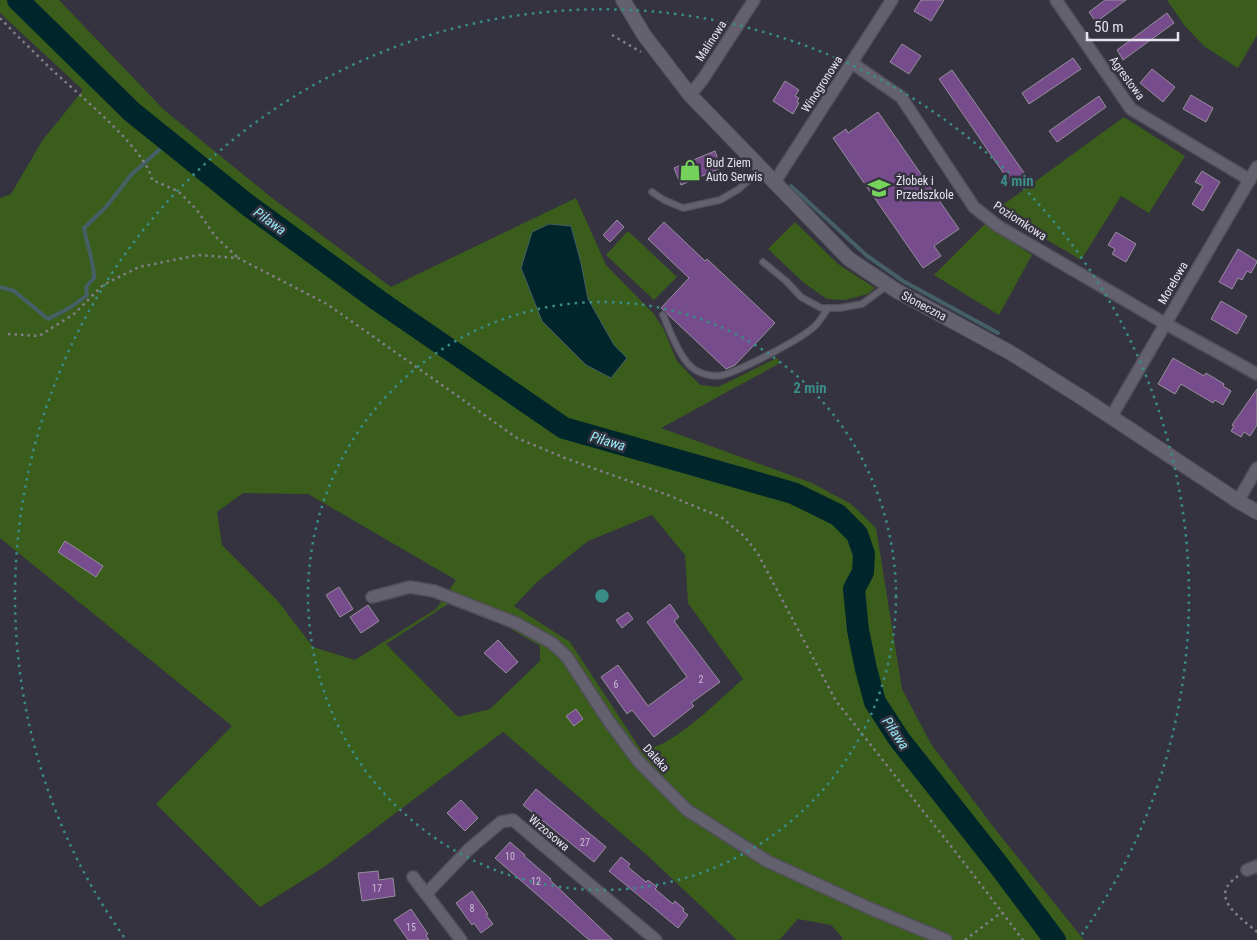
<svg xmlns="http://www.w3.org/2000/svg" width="1257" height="940" font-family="'Roboto Condensed',sans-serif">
	<rect width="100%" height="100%" fill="#35333f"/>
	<!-- green -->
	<g fill="#3b5d1c" fill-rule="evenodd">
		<path d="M0,0H59L164,110L272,198L391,287L576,198L606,265L653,313L663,328L677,361L700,385L718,387L777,358L780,363L661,428L812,483L851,504L876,528L902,689L931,744L995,829L1084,940H842V937L831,925L798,919L779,940H737L648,856L503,732L324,867L260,907L156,804L232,726L0,538V198L11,194L42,141L83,90L0,13ZM571,226L581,263L588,299L614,345L627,358L521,268ZM243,493L308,494L456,580L436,609L355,660L313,647L277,600L222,545L217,512ZM652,515L685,555L688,603L743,679C721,698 669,751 641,750L570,642L514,606L537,582L588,541ZM448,604L504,625L540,646V661L490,709L458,717L386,644Z"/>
		<path d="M1167,0H1257V35L1238,68L1205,47L1185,26Z"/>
		<path d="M1124,117L1185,156L1149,213L1121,196L1081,260L996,210Z"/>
		<path d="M795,222L838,264L875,288L868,294L845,300L827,299L804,283L768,249Z"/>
		<path d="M985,224L1032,255L999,315L934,275Z"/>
		<path d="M628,231L677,277L654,300L606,255Z"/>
	</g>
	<!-- water -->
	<path fill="#00262c" stroke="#455f66" d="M549,224L571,226L581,263L588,299L614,345L627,358L611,378L586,365L542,321L521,268L532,232Z"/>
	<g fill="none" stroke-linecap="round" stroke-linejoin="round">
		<!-- stream -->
		<g stroke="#455f66" stroke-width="4">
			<path d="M791,186L866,255L903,281L998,333"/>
			<path d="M0,287L14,291L48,319L71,307L87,295L86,287L94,278C94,261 87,246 84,228L106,207L131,175L169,141"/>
		</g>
		<!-- river -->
		<path stroke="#00262c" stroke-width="22" d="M18,0L132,112L249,206L379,301L564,428L793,493L838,515L857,534L864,554L863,572L854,589L858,630L866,669L875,702L899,739L997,863L1055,940"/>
	</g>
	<!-- building -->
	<g fill="#764c8c" stroke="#978e9c">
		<path d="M921,0H944L931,21L914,11Z"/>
		<path d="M1105,0H1126L1096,22L1089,12Z"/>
		<path d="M1167,13L1174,23L1123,60L1117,50Z"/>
		<path d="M902,44L921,56L909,74L890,62Z"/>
		<path d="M1073,58L1081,69L1029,104L1022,93Z"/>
		<path d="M1152,69L1175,87L1163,102L1140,83Z"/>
		<path d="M952,70L1027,177L1013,187L939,79Z"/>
		<path d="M785,81L799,90L795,96L799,98L797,102L799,103L793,114L773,101Z"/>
		<path d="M1191,95L1213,108L1206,122L1183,109Z"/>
		<path d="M1099,96L1106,107L1057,142L1049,131Z"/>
		<path d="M878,112L959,229L934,246L941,256L923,268L833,138L846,129L848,133Z"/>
		<path d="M715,151L721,168L681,185L674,168Z"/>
		<path d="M1202,171L1220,182L1203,211L1192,204L1203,186L1195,182Z"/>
		<path d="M617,220L624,227L610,242L603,235Z"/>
		<path d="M664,222L705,261L707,259L775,323L735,365L726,369L661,308L689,278L648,239Z"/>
		<path d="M1116,232L1136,244L1126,262L1112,254L1115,249L1108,245Z"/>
		<path d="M1238,249L1257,261V262L1251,273L1247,271L1242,280L1238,278L1232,289L1219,282Z"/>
		<path d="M1221,301L1247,316L1237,334L1211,319Z"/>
		<path d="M1173,358L1204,376L1206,373L1224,384L1223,386L1231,391L1223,405L1215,400L1213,403L1181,384L1175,394L1158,384Z"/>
		<path d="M1257,389V425L1250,436L1244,432L1241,437L1231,431L1234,426L1232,425Z"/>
		<path d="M65,541L103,566L96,577L58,552Z"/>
		<path d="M339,587L353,609L340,617L326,595Z"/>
		<path d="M670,604L679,617L674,621L720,682L691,703L694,706L654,737L632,710L627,714L601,677L618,665L648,706L687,677L647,622Z"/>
		<path d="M368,605L379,621L361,633L350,617Z"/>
		<path d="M628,612L633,619L622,628L616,620Z"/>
		<path d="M498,640L518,662L506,673L484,653Z"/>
		<path d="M576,709L583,719L574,726L566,716Z"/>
		<path d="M536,789L606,847L594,862L523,805Z"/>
		<path d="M461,800L478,818L465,831L447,813Z"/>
		<path d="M510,842L525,855L524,856L551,879L550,880L613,940H589L495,858Z"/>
		<path d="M621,857L630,864L628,867L646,882L648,880L657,887L655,889L673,904L675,901L684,909L683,911L688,915L678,928L609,871Z"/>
		<path d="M378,871L379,880L393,878L395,896L362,901L358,873Z"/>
		<path d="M472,891L488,914L486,915L493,924L481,933L474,923L472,925L456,903Z"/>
		<path d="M411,909L428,934L426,935L429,940H408L394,920Z"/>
	</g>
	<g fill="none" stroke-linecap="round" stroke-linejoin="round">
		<!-- service casing -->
		<g stroke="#514f5a" stroke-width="8">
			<g id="service">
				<path d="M652,192L664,200L683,208L720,200L739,189L761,169"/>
				<path d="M763,262L786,281L801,297L821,308H840L862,304L888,285"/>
				<path d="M663,315C670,331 681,363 697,371C705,375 714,377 723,375C741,370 802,339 815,326C820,321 824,314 828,308"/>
			</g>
		</g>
		<!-- minor casing -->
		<g stroke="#514f5a" stroke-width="14">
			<g id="minor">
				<path d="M1056,0L1131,109L1250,180"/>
				<path d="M852,63L901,97L974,207L998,226L1166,324L1257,374"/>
				<path d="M690,95L703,79L754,0"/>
				<path d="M774,183L892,0"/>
				<path d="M1111,417L1257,167"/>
				<path d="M1238,501L1257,468"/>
				<path d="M372,597L410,587L434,591L516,623L552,643L567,657L608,720L639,762L687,810L767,861L869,908L946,940"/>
				<path d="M1247,870L1257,866"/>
				<path d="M413,877L461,940"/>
				<path d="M427,893L468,850L501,822L513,820L656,940"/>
			</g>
		</g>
		<!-- tertiary casing -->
		<g stroke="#514f5a" stroke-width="16">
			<path id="tertiary" d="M623,0L644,35L690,95L849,259L897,291L1011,353L1084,399L1238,501L1257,512"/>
		</g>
		<!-- path -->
		<g stroke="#807e88" stroke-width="2.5" stroke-dasharray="2.5 4" stroke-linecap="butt">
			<path d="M0,18C16,35 33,51 49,67C75,92 146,148 152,180L178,191L197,210L215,236L237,257"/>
			<path d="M612,35L641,52"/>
			<path d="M8,334L39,336L74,314L103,285L139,267L198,255L238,258L327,304L517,438L565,458L665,494L721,517L745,537L758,554L836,701L969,869L1023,940"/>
			<path d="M1238,876C1207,897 1240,917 1257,932"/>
			<path d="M965,940L1002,912"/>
		</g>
		<!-- service -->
		<use href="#service" stroke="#64616f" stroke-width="5.5"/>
		<!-- minor -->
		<use href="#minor" stroke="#64616f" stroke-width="11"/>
		<!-- tertiary -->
		<use href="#tertiary" stroke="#64616f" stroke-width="14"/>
	</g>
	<!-- distance rings -->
	<g fill="none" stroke="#3a8c87" stroke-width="2.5" stroke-dasharray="2.5 5">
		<circle cx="602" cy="596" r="294"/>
		<path d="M124 937A587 587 0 1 1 1080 937"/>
	</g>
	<!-- icons -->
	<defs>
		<g id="shop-bare" transform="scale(1.725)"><path d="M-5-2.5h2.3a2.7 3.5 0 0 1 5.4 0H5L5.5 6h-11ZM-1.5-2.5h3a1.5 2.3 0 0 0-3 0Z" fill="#75d25b" stroke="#35333f" stroke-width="2.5" paint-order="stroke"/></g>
		<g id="school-bare" transform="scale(1.725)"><path d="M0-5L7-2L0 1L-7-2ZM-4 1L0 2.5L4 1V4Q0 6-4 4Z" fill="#75d25b" stroke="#35333f" stroke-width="2.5" paint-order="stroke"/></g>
	</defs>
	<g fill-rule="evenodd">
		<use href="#shop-bare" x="690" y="170"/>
		<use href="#school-bare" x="879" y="188"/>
	</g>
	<g text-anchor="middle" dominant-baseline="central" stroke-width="5" stroke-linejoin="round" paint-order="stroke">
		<!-- number labels -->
		<g font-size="10" fill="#cabed5">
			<text x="701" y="679">2</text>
			<text x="616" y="684">6</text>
			<text x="585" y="842">27</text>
			<text x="510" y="856">10</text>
			<text x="536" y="881">12</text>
			<text x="377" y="888">17</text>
			<text x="472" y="908">8</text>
			<text x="411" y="927">15</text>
		</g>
		<!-- street labels -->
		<g font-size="12" fill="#e6e4ed" stroke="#35333f">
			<text transform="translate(711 41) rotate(-57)">Malinowa</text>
			<text transform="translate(1127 78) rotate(54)">Agrestowa</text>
			<text transform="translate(822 84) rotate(-57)">Winogronowa</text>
			<text transform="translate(1020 221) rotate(33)">Poziomkowa</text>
			<text transform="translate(1173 283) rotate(-60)">Morelowa</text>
			<text transform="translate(924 306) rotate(28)">Słoneczna</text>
			<text transform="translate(656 758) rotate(48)">Daleka</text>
			<text transform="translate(549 833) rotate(40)">Wrzosowa</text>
		</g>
		<!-- poi labels -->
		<g font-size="12" fill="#e6e4ed" stroke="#35333f" text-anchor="start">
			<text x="706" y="163">Bud Ziem<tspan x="706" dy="14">Auto Serwis</tspan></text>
			<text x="896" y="181">Żłobek i<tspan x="896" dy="14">Przedszkole</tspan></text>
		</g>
		<!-- water labels -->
		<g font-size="14" font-style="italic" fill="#95eaf6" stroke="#35333f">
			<text transform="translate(270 221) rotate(36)">Piława</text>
			<text transform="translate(608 441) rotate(16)">Piława</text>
			<text transform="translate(896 733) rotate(56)">Piława</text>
		</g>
	</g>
	<circle cx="602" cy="596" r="8" fill="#3a8c87" stroke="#35333f" stroke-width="2.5"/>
	<g font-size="15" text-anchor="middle" font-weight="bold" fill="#3a8c87" stroke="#35333f" stroke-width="5" stroke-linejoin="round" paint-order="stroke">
		<text x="1017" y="186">4 min</text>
		<text x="810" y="393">2 min</text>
	</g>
	<!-- scale -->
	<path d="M1087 32v8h91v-8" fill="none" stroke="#e6e4ed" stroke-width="2.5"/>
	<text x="1094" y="32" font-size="15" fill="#e6e4ed" stroke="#35333f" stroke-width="4" paint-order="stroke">50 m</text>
</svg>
